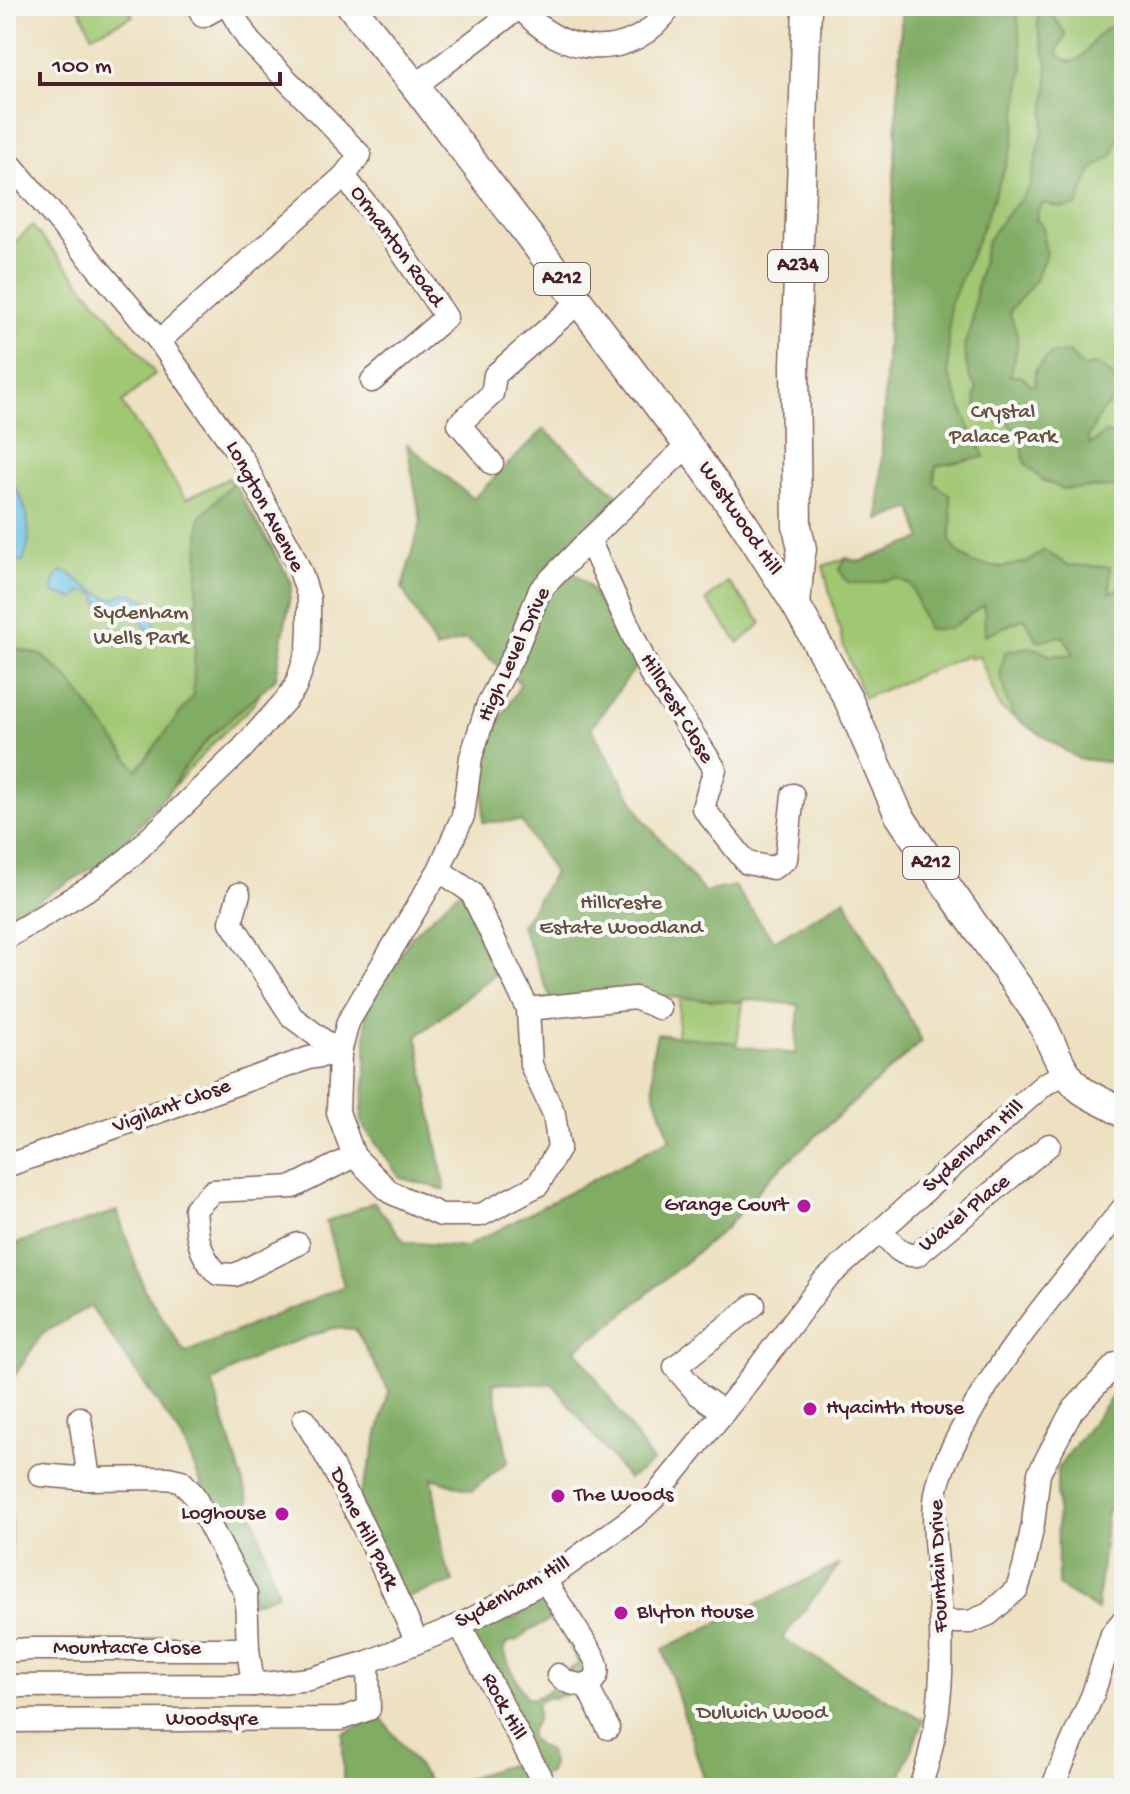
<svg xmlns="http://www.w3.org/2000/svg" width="1130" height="1794" font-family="'Gochi Hand',sans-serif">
	<rect width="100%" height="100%" fill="#f6f6f2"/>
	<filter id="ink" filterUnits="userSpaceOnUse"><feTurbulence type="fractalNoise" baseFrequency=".0125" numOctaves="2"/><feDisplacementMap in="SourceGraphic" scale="16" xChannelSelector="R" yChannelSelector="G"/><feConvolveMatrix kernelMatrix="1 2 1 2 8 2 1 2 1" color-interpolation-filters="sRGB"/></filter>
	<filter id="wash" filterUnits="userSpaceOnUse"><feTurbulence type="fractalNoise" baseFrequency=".006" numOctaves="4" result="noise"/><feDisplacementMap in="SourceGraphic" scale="32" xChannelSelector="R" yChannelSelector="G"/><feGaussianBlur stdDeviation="1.8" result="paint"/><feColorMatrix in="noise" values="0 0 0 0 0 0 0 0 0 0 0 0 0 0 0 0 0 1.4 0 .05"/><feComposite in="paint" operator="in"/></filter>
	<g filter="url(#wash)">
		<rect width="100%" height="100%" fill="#ede1c1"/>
		<!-- green -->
		<g fill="#a0c772" stroke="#75734e" stroke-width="2">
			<path d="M83,6H128L133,16L92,35L79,8Z"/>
			<path d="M902,6H1124V759L1111,762L1079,759L1000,708L979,656L970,659L968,655L864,698L844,647L823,566L846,558L859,562L922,539L912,508L879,520Z"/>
			<path d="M32,226L139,351L155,374L122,403L186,499L229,478L273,549L288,586L289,607L278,654L267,683L252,706L217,739L172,788L6,916V250Z"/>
			<path d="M728,582L762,623L739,643L706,600Z"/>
			<path d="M680,998L743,1002L737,1043L677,1036Z"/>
		</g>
		<!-- forest -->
		<g fill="#80ac64" stroke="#656648" stroke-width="2">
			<path d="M902,6H1015L1017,12L1023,65L1013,145L983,226L950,305L948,373L970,429L985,457L936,466L934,483L950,495L952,523L950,540L958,552L972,563L1002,567L1028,562L1044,550L1068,565L1110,567V592L1124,587V759L1111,762L1079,759L1015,718L1007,701L1000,672L1005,652L1028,647L1037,649L1049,655H1073L1072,650L1063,636L1037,641L1025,618L985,635L984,605L949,629H927L911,585L898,578L864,584L848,582L839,570L846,558L859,562L922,539L912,508L879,520Z"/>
			<path d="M1043,11L1051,13L1066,35L1059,47L1057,53C1083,81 1089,31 1112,27C1115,27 1120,29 1124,31V135C1116,139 1115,147 1114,154L1092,170L1077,206C1060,210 1059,207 1044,203L1038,210L1036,220C1048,228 1042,233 1044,243C1044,246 1046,249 1047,253L1034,282L1012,308L1010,314L1017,334V348L1010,376H1021L1031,385H1035V371L1045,359L1052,354L1070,352L1077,362L1084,367L1097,364L1113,376L1121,393C1115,401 1107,405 1101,413C1096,420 1094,429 1088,436L1090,445L1105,433L1120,435L1124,438V485L1116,487L1062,489L1042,480L1024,462L1023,450L1017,435L1009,424L1004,420L979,414C975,405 974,398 977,388L970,378L967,367L964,345L971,329L977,286L987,242L1001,221L1020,200L1030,185L1042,135L1048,81L1047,62L1038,29V14Z"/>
			<path d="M544,429L622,499L560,561L589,586L638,664L591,728L644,820L704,892L734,886L774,941L845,899L922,1041L769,1178L726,1228L603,1331L576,1349L653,1462L628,1479L553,1384L493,1383L508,1461L472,1491L432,1478L445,1563L454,1582L403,1599L358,1500L372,1458L389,1391L355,1329L333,1328L265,1352L212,1382L278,1594L253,1603L182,1438L90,1306L42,1334L6,1389V1247L117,1211L144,1289L185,1353L344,1286L326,1222L374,1202L405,1242L466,1247L670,1139L654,1092L652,1056L657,1034L737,1043V1046L795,1054L799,1005L744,999L743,1002L665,997L637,993L552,1001L521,926L554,873L521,821L483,822L486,742L521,684L466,639L436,649L402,588L421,522L407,444L473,499Z"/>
			<path d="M233,482L292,583L276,678L210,737L180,773L172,788L113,856L6,919V646L41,655L68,678L137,770L193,696L200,518Z"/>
			<path d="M468,883L503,968L417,1036L445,1190L400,1178L361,1122L366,1075V1003L413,935Z"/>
			<path d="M1124,1381V1492L1107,1512L1097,1610L1058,1586L1057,1469Z"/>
			<path d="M6,1476L10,1496L11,1581H6Z"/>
			<path d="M840,1564L782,1639L923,1720L896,1788H707L663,1649Z"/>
			<path d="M541,1600L550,1607L586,1661L589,1669L587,1675C579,1681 570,1681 564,1672L579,1664L552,1615L548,1621L527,1632L520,1639L509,1642L504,1649L509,1666L526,1697L534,1699L559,1684L570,1693L554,1698L548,1697L537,1703V1720L530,1731V1738L540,1747L549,1751L552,1765L549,1773L536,1778L524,1764V1750L517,1741L509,1722L507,1709L513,1706L497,1671H490L476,1649L471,1636C484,1625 499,1620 516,1619L530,1602Z"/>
			<path d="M380,1716L434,1788L516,1763L530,1788H343V1734Z"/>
		</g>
		<!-- water -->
		<g fill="#67c3e5" stroke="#587188" stroke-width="2">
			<path d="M6,475C11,482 17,489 21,497C29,516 33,544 22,562L6,559Z"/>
			<path d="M62,571L70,574L82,584L108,598H115L122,594L131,593L147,600L152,609L157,636C144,630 145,622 134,614C116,613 100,618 97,595L90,592H82L74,599L56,594L53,592C53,583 55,576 62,571Z"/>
		</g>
	</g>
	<g filter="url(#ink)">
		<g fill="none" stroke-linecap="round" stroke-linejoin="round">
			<!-- minor casing -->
			<g stroke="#836360" stroke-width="25">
				<g id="minor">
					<path d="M198,6L203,16L221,6"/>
					<path d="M228,6L249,41L360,155L344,176"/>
					<path d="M520,6C559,58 633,64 671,6"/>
					<path d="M415,86L520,7"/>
					<path d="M6,159L159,341L243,460L267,508L289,546L301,573L309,598V627L308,649L296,686L285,701L241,750L130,857L96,884L6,938"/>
					<path d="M159,341L344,176L393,239L446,317L372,381"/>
					<path d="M492,463L459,424L492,394L495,375L579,302"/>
					<path d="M589,540L652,677L685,722L715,769L703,808L747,863L773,868L786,859L793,795"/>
					<path d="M439,870L471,892L528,1009L531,1065L554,1114L559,1148L538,1185L481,1215H441L390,1192L354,1156L338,1112L340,1053L348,1022L439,870L463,816L471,757L488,704L515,652L540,590L589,540L688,445"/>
					<path d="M239,894L231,922L292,1017L340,1053"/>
					<path d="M528,1009L635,998L659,1008"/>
					<path d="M6,1166L309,1058L340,1053"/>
					<path d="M881,1230C892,1243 899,1257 917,1255L1049,1145"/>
					<path d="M298,1244L235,1275L218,1274C198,1254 197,1236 195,1209L213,1191L293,1187L354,1156"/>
					<path d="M724,1412L698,1394L675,1367L754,1305"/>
					<path d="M80,1418L89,1479"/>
					<path d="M304,1419C349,1490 382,1566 417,1642"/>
					<path d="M40,1475L89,1479L168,1478L181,1481L193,1494L246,1594L248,1649L253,1685"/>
					<path d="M545,1581L594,1657C608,1685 577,1693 558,1675"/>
					<path d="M942,1622H970L989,1614L1017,1589L1024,1568L1033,1524L1039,1473L1072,1411L1116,1364"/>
					<path d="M460,1625L546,1788"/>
					<path d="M6,1651L30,1649H248"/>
					<path d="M586,1684L608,1728"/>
					<path d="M6,1686L253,1685L309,1679L368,1662L460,1625L545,1581L635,1516L653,1499L740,1392L823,1282L1032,1095L1045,1084L1066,1073"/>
					<path d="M6,1721L341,1719L369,1709L368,1662"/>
					<path d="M920,1788C943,1720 944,1662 939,1591C938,1561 931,1524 936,1494C940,1470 952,1448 963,1427C1005,1347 1067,1278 1124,1207"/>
					<path d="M1052,1788L1093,1694L1112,1634L1124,1619"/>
				</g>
			</g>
			<!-- major casing -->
			<g stroke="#836360" stroke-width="31">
				<g id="major">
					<path d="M351,6L415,86L688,445L744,524L796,605L848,699L899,815L944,882L1037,1014C1051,1038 1058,1068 1079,1088C1090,1098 1111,1104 1124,1114"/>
					<path d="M796,605L800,560L802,549L797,526L795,366L807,6"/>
				</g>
			</g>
			<!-- minor -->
			<use href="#minor" stroke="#fff" stroke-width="22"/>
			<!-- major -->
			<use href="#major" stroke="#fff" stroke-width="28"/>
		</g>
	</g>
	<!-- markers -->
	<g fill="#b5179e" stroke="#f6f6f2" stroke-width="3">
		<circle cx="804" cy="1206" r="8"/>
		<circle cx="810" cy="1409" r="8"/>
		<circle cx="558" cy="1496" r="8"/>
		<circle cx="282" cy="1514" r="8"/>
		<circle cx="621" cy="1613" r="8"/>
	</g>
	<g text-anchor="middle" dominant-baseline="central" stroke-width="8" stroke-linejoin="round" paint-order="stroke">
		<!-- shield labels -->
		<g fill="#f6f6f2" stroke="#7e6067" stroke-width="2">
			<rect x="768" y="250" width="60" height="32" rx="6"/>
			<rect x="534" y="263" width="56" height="32" rx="6"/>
			<rect x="903" y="847" width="56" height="32" rx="6"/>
		</g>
		<g font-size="20" font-weight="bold" fill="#4a1f2b">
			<text x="798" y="266">A234</text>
			<text x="562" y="279">A212</text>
			<text x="931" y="863">A212</text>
		</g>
		<!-- street labels -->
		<g font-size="22" fill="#4a1f2b" stroke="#f6f6f2">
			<text transform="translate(396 247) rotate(54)">Ormanton Road</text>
			<text transform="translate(264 507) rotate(62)">Longton Avenue</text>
			<text transform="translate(739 519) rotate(56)">Westwood Hill</text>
			<text transform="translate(515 655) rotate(-65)">High Level Drive</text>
			<text transform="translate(676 709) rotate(59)">Hillcrest Close</text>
			<text transform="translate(172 1107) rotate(-20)">Vigilant Close</text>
			<text transform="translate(974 1147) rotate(-42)">Sydenham Hill</text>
			<text transform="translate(965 1214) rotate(-39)">Wavel Place</text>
			<text transform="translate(363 1529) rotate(64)">Dome Hill Park</text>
			<text transform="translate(940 1566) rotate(-92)">Fountain Drive</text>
			<text transform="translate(513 1593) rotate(-29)">Sydenham Hill</text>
			<text x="127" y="1649">Mountacre Close</text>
			<text transform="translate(503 1707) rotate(62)">Rock Hill</text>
			<text x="212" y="1720">Woodsyre</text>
		</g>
		<!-- park labels -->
		<g font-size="22" fill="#645140" stroke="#f6f6f2">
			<text x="1003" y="413">Crystal<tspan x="1003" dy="25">Palace Park</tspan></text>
			<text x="141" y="614">Sydenham<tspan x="141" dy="25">Wells Park</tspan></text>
			<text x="621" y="904">Hillcreste<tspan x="621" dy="25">Estate Woodland</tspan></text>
			<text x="762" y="1714">Dulwich Wood</text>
		</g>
		<!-- poi labels -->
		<g font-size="22" fill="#4a1f2b" stroke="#f6f6f2" text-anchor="start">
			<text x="788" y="1206" text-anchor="end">Grange Court</text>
			<text x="826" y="1409">Hyacinth House</text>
			<text x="574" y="1496">The Woods</text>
			<text x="266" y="1514" text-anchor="end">Loghouse</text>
			<text x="637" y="1613">Blyton House</text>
		</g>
	</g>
	<!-- margin -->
	<rect width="1130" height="1794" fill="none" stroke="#f6f6f2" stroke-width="32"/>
	<!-- scale -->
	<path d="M40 72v12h240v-12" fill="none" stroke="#4a1f2b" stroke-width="4"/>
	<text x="52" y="72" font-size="24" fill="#4a1f2b" stroke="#f6f6f2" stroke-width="6" paint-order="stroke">100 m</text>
</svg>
